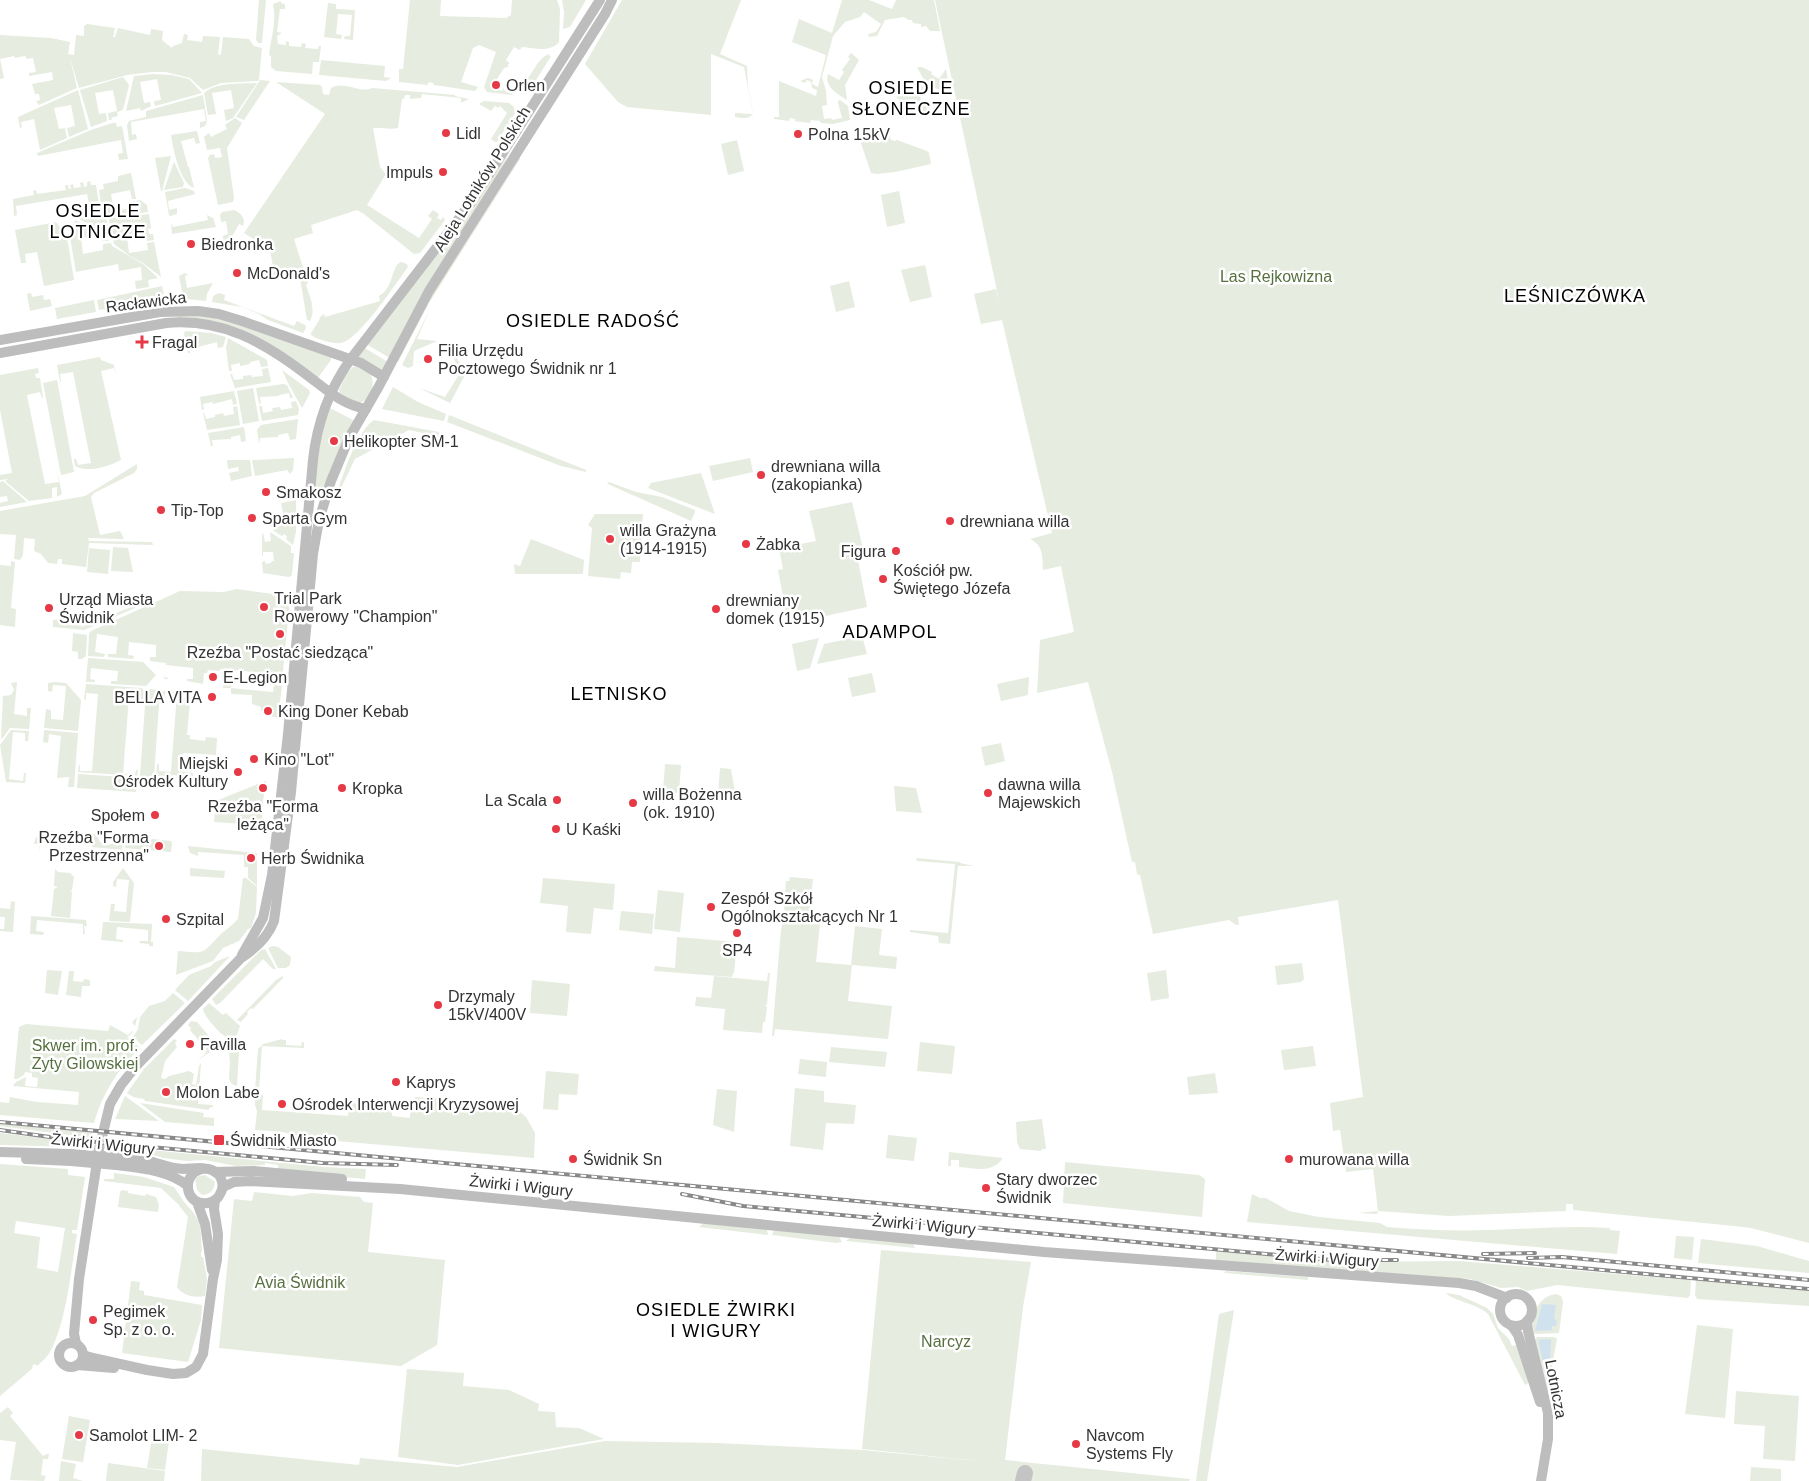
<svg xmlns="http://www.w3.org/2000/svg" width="1809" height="1481" font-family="Arial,sans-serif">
	<rect width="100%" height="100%" fill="#fff"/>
	<!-- green -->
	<g fill="#e6ecdf" fill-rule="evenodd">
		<path d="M259,0H266L262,43H258L256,40Z"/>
		<path d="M410,0H441L440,16L506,18L511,15L512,0H557L560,9L559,42C549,53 536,48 522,47L520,50L514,47L506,60L510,64H508V67L504,68L492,87L502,91L504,87V90L508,93L510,91L513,93L512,95L487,92L484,87L496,52L479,45L473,48L461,82L478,87L475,91L434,85L433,83L429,82L427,85L399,82V69H403Z"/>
		<path d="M562,0H586L570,27L563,29L564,12Z"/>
		<path d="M622,0H741L720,54L747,66L748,86L753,113C750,120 742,118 735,117V113L753,114L744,67L711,54V115L627,107L618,102L585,64Z"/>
		<path d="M842,0H869L892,9L896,0H934L940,31H930L926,26L921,27V24L913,23L912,20H909L904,17L885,20L877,36L869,37L868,34L876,32L881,24L864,12L860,17L845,22L833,36L822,77L826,91L827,105L822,106L824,119L831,118L832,120L842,118L838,103V101L840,100L848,106L850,120L833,124L821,123L820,121L811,120L810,123L795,121V119L790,118L789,121L774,119V117H779V81L816,96L817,90L812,88L811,82L807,80L805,83L800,81L808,78L813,80L812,84L818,87L826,55L792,42L799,19L832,33Z"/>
		<path d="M935,0H1809V1243L1751,1228L1734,1226L1573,1210V1204H1566V1211L1449,1216L1378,1211L1377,1214L1358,1213L1378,1211L1373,1169L1346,1172L1340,1130L1333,1131L1330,1103L1363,1097L1338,900L1238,917L1239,925H1236L1229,920L1153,934L1140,875L1137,874L1135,862H1132L1112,772L1088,682L1037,693L1040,640L1074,632L1061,566L1043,570C1042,556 1044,546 1030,539L1052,533L1002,320L981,324L974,294L996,289L1000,305Z"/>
		<path d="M281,1V3L285,4V9H280L277,32L282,33L277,36L278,44L286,45V41L289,42V46L301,47L302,43L306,44L305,48L318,49L319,46H321L319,62H313L312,74L276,71L271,67V56L269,55C271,37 277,22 273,4Z"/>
		<path d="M328,3L336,4V9L355,10L353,40L344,39L345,36H350L352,15L338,14L336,34L342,35L341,39L324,37Z"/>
		<path d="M87,24L115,28L113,37H115L118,28L150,35L151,29L163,31L162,40L172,48L173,46L182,43L184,34L188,35L187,40L202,42L203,36L220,37L218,54L221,55L223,37L249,39L254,46L262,48L259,79L258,81L221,83L203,90L190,78L166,72H152L127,75L79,88L70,58L77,88L39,105L36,101L40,100L39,94H35L32,84L53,80L52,72L29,76V73L36,72L33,58L27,59L25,56L15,58L14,56L0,59L4,78L0,79V35L51,38L70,42L68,54L74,55L76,35L84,36V26Z"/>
		<path d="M851,53L859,60L845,85L847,100C838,94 824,87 828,74L839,80L844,72L842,70L850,59L848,57Z"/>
		<path d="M550,54L549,56H551L528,93L525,92L524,94L522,90L523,83C533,76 537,57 550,54Z"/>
		<path d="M321,60L385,66L384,77L391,78L386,81L319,75Z"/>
		<path d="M917,67H922L932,72L931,74L939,79L946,69L948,80L940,90L926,84Z"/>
		<path d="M153,74L172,75L189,79L202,93L155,106L154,101L161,100L157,79L140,82L144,103L150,102L151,106L141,111L140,108L126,111L134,76Z"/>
		<path d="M123,77L129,85L123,110L117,112L118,116L111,118L112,120H109L108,113L117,111L113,90L95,93L99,114L106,113L107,121L91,127L80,90Z"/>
		<path d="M260,80L270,81L244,120L236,117Z"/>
		<path d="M276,82L320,85L322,87L323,94L329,95L331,88C344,80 360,94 372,88L455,95V96L469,99L461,103V98L422,94L421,98L410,99V95H405L404,99H402L398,128C389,130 381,127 373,128L380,167L386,174L367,205L419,238L432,219L428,216L433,210L439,214L437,218L441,220L443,217L445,220L420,253L414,254L364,214L357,210L311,225L313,233L294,239L308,283L306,285C310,298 316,309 310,321L307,320L299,272L273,277L272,273L274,272L270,250L244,233L325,114Z"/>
		<path d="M257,83L233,118L226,121L224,110L234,108L231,90L212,93L216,114L208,115L204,93C216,82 241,84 257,83Z"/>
		<path d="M925,86L938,91L920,95L921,103L930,108L929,110L920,113L897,98L896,94L899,93L901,91Z"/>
		<path d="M78,90L88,129L69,137L67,128L75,126L71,105L54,108L59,129L65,128L67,138L40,150L34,119L21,122L22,127L20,128L18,117Z"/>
		<path d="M203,95L207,121L205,126L200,128V122L206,121L204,109L131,122L132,135L136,134L137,139L129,141L127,125L129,121L146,117V111Z"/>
		<path d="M484,101L509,103L514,107L515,113L497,142H495L491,139L507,113L500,106L498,108L495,106L491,111L479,104Z"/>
		<path d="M235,118L242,123L227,148L234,198L233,202L218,205L208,158L210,155L214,154L215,158L222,157L220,148L207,150L204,137L209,133L211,137L227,129L225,125Z"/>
		<path d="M112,123H116L117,127L122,126L128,159L119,160L118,154L123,153L121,140L38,156L37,153L91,130Z"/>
		<path d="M856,128L881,131L890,137L891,140L895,141L897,140L927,151L929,153L931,164L895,172L877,174L871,173Z"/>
		<path d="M197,131L200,143L196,144L194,138L181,141L188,167H189L194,188C180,183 173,149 171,135Z"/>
		<path d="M737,140L744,171L728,175L721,144Z"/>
		<path d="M509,150L510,151L495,181L390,358L366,344Z"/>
		<path d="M171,156L162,191H161L155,158Z"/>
		<path d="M519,156L520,159L429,303L398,362L396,361L419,315Z"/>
		<path d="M174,162L184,183L183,187L164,190Z"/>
		<path d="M131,173L136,199H132L130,190L111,194L114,211L132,208L131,202L140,200L147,205L148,212L121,216L102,211L99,190L104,189L103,184L118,181V176Z"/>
		<path d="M90,181L91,185H96L100,211L84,214L83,210L90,208L87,194L16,206L17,215L14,216L13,199L34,195L33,191L36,190L37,194L66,190L65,185H68L69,189H71L70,185L73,184L74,188L81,187L80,183L83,182L84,187L87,186V182Z"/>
		<path d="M185,188L194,191L195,194L168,201L169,210L177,208V214L170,216L169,215L165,192Z"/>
		<path d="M899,191L905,223L887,227L881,195Z"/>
		<path d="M234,210C241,213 246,218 243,226L239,224L225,249L223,236L228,234L226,221L221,222L220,215L222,212Z"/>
		<path d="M101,214L106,216L110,239L78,218Z"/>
		<path d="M149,214L151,228L148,229L149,234H153L154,240L147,241L146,234L127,237L129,253L148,250L147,243L154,242L161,277L143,263L130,256L114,244L108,216L121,218Z"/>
		<path d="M207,215L213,218L216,227L172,234L171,223L173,227L208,220Z"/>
		<path d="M75,220L94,229L109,241H102L101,235L81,238L83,254L103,250V244L111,243L112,246L143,264L158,278L148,280L149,287L136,289L135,281L142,280L141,267L119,271L118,264L76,272L70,237Z"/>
		<path d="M56,222L67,237L74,280L44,286L37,252L25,254L26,263H21L15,230Z"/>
		<path d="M401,262L407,264L408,267C396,283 359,340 341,343C332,344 319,340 311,335V333L320,319L319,318L324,314L325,317L380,301L379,296C395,287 390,267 401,262Z"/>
		<path d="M925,265L932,297L910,302L901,270Z"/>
		<path d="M185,273L188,275L185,276L187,288L213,283L207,294L206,301L186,299L183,297L179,276Z"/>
		<path d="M849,281L855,307L836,312L830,286Z"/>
		<path d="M162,286L165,300L99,310L97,300Z"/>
		<path d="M31,293L32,297L43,295L44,300L50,299L52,306L30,311L27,294Z"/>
		<path d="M219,293L225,295L224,300L294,326L297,321L305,325L306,328L303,333L268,320L259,314L242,307L212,302L213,296Z"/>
		<path d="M94,300L96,312L57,319L55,308Z"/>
		<path d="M429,311L417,339L437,341L414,351L413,366L408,368L402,365Z"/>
		<path d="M185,314L222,319L331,357V360L317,379L272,346L179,319L175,315Z"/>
		<path d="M186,331L211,333L226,337L223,347L218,348L217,342L198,347V345L189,346L190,353H188L184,333Z"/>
		<path d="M228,338L267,360L268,366L261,367L259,360L250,362V364L240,366V363L231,365L232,371H229L226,348Z"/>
		<path d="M363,347L388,362L382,371L357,356Z"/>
		<path d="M452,350L466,373L450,403L419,388L445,397L460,373L451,352Z"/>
		<path d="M100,357L101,360L114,365L116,375L114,368L101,371L121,460C106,467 90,473 75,466L74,459H76L78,465L91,463L73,372L60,374L61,382H60L57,365Z"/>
		<path d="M353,367C384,366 373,404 357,403C352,403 344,396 340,393L339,390L347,373Z"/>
		<path d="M38,368L39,373L35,374L36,378H40L43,397L42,398L40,392L27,395L45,484L59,482L57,469L62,494L57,497V487L52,488V498L29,501L5,481L8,479L0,480V475L12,473L0,410V375Z"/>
		<path d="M268,368L271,382L235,388L230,374H232L234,380L243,379V376L251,375L252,377L263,376L262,369Z"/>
		<path d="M282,370L309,390L310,393L302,408L288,383Z"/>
		<path d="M57,380L74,472L61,475L43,383Z"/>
		<path d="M283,384L287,385L293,398H290L289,393L279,395V396L260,397L261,403L259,404L256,388Z"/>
		<path d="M393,387L418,402L446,414L444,421L382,409Z"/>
		<path d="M253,388L259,421L243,424L237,391Z"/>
		<path d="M234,391L237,404L233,405L232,399L213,404L212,402L203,404L204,410H202L200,397Z"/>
		<path d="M296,401L299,409L298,415L262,421L259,406H262L263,413L273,411L272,408L280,407L281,410L292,408L291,402Z"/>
		<path d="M237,406L240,425L207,430L203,413H204L206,419L215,417V415L223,413L224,416L234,414L233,407Z"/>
		<path d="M328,407L355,421L322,498L313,496L317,455Z"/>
		<path d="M449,415L586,470V472L561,466L447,422Z"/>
		<path d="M298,419L296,439L290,440L288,433L278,435V437L260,438L259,444L257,430L261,425Z"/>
		<path d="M374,420L439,432L438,436L409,430L355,459L341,488L339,487C345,469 358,430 374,420Z"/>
		<path d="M244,427L246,441L241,442L240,435L231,437V439L212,440L213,446H211L208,433Z"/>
		<path d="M294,458L293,470L290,474L287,470L255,476L252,460Z"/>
		<path d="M750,458L753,472L713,481L709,466Z"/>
		<path d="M227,460H250L252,476L231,481L229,473L239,471L238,467L228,469Z"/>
		<path d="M137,464V469L134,473L94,493L91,497L100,535L120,531L124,539L88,538L89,541L152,542L153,545L89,543L86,567L62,564V559H58L57,564L48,563L41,554L34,551L35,539L24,538L23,555L20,560L14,559L16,535L0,534V511L85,496Z"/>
		<path d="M701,473L715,514L648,488L651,483Z"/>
		<path d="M3,481L27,502L0,507V503L8,501L7,496L0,497V482Z"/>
		<path d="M609,482L636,492L662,497L695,510V512L691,521L610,485L607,483Z"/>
		<path d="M296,500V532L293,545L286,539L287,536L284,534L282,536L274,531L271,525L285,523L281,503Z"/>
		<path d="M852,502L864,553L857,555L867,607L788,624L778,570L783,569L779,548L816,541L809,511Z"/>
		<path d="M595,514H643L640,562H632L631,573L621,572L620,579L588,576L592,528L588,525Z"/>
		<path d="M270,532L291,546V553H294L292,575L289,577L263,573L262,562L265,561L266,564L271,563L272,561H274L273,552H263V556H262V534L263,533L265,542L271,541Z"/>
		<path d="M531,539L584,560L583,574H515L514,564L520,566Z"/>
		<path d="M113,547L128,548L133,572L111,571Z"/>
		<path d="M89,548L110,550L108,574L87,572Z"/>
		<path d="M11,561L15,562L11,608L16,609L15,627L0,625V565L11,566Z"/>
		<path d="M236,589L288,596L290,598L282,681L274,680L275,674L233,670L231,688L273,692L274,685L282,686L278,718L266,715L270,714L271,708H265L264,712L261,711V707L252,704V695L231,694V688H223V669H220V671L208,670L207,673H204L203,684L187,681V679H193V668L166,665L164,677L168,678V679H164L166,663L150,661V657H156V645L129,642L128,655L134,656L133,659L108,657V654H116L118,637L97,634L95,652L105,654L104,657L88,656L89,634L91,631L180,591L224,592Z"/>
		<path d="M134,606L135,608L84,630L53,627V620L60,619L59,624L73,625L74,621H81V627Z"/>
		<path d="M73,633L87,635L86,656L82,659H78V652L72,651Z"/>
		<path d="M862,636L867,654L817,664L824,644Z"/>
		<path d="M819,638L810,668L797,671L792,644Z"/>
		<path d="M88,658L143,662L156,675L146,686L111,684V681H117L118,671L91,668L90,679L95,680V682H86Z"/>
		<path d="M872,673L876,692L852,697L848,678Z"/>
		<path d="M1029,677L1028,695L1001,701L997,684Z"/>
		<path d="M17,682L14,714L27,716V708H31L29,729L10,728L1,740L3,696L11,695L14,690L11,683Z"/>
		<path d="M55,682L66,683L81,700L78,731L44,728L46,709L51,710V719L63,720L66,686L53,685L52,692L48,691V683Z"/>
		<path d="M86,684L142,688L144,691L143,705H141V698L129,697L123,774L135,775L136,770H138L137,776L78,772L79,765H80V771H92L98,694L86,693V700L84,699Z"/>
		<path d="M148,689L160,690L154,777L140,776L146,691Z"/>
		<path d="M163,691L177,692L190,702L187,735H190V739L205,741L206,737L217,738L216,755L183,753L181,771L193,773V777L172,775V784L165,783L164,778L159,777L157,782H156L157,764H159V771L171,772L177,694L165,693L164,699L162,698Z"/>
		<path d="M11,730L29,731L28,741H25V733L13,732L9,779L23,781L24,773H26L25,783L6,782L0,745Z"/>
		<path d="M44,730L78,733L74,787H68L69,777L57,778L61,736L49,734L48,743L43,742Z"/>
		<path d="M1001,743L1005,761L985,766L981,747Z"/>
		<path d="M665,764L681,765L679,793L663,791Z"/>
		<path d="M720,768L731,769L736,798L718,796Z"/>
		<path d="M78,774L137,778V784H134V786H136V792L77,788Z"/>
		<path d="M265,781L267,783L263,800L262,821L257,825L214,822L216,801Z"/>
		<path d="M894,786L916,788L922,813L896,811Z"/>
		<path d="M46,830L61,833L62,832L72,833L73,834H88L90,835L88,845L42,841L39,851L40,844H34L36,837L42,836Z"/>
		<path d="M93,834L97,835L100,842L106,845L112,844L118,836L123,837L122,850L92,847Z"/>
		<path d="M127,837L149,839V841L152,839L171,841L172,844L171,852L125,848Z"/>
		<path d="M188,846L257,853V886L248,878V867H244V855L198,852V856L190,853Z"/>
		<path d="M916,858L960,862V863L974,866H958L950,944L939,943L938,936L910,932V930L948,933L955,864L917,861Z"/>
		<path d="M123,868L134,883L130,922L109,921L111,904H115L114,911L126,912L129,880L117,879L116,887L113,886V882Z"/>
		<path d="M190,868L225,871L224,878L190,876Z"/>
		<path d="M55,869L58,872L70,873L74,877L72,890L70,891L72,892L70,918L51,916L54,889L58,887L54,886Z"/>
		<path d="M790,877L813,879L809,913L786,911L784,909L786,881H789Z"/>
		<path d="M243,878H246L257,887L256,913L251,928L248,929L239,941L223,948L213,961L176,975L178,951C206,953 201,955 220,935C225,930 233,925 238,919Z"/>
		<path d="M543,878L615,884L613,910L594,908L591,934L566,932L568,906L540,903Z"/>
		<path d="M658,890L684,893L680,932L654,929Z"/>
		<path d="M11,901L15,902L13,932L0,931V929H4L5,917H0V908L10,909Z"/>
		<path d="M621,911L654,914L652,934L619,930Z"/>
		<path d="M31,916L86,920L87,926H84L85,933L83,935V924L37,920L36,931L44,932L43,935L30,934Z"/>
		<path d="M786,919L820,923L816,962L851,965L855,926L882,929L879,955L897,957L896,969L852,965L848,1001L892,1006L888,1039L775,1029L774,1036H772L781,930L783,921Z"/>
		<path d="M103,922L152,924L151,942H153V946H149V944L139,943L140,941H148V930L117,927L116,939L123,940V942L101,940Z"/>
		<path d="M677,937L737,942L734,973H733L732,977L654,971L655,966L675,968Z"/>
		<path d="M273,946L278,947L291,957L290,965L286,968H278L268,948Z"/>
		<path d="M265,949L276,969H273L263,959L220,1003L216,1005L212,999L261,950Z"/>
		<path d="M230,956L188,1001L175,990L189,975L211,966L215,962Z"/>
		<path d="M1302,963L1304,979L1301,982L1277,985L1275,966Z"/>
		<path d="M47,970L62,971L58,995L45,993Z"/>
		<path d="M1166,970L1169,998L1151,1001L1147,973Z"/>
		<path d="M69,971H74L73,981L83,982L84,979L90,980V986H82L81,997L66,995Z"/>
		<path d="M768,973H770L767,1004L765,1006L767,1007L765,1022H763L762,1033L723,1030L725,1009L695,1006L696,997L711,998L714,976L767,981Z"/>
		<path d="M283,976V978L253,1009L251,1008L247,1012L248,1014L241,1022L237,1020L276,980Z"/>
		<path d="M532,980L570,984L567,1016L530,1013Z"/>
		<path d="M173,993L185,1003L142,1045L133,1037L138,1029L140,1017L149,1006L165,1001Z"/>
		<path d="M209,1003L223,1015L226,1013L240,1026L237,1035C234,1037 230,1039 226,1037C220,1034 203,1015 203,1009Z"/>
		<path d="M138,1016C134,1024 137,1032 127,1037L140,1048C118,1069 102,1094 94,1123L0,1115V1102L9,1103L10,1097L37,1102L78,1105L79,1092L13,1086L16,1082L26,1077L25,1086L37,1087L38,1078L32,1077V1073L25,1072L24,1075L17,1079H14L19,1027L26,1024L108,1031L110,1025L128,1035L134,1030L135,1026L132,1022Z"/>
		<path d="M191,1021L197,1022L214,1042L211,1051L197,1061L205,1054L207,1050L190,1030L191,1028L188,1025Z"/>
		<path d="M174,1039L177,1041L175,1043L177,1047L165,1061L161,1078L165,1079L169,1076L189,1071L194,1074L192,1084L196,1085L199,1066L201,1063L198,1104L213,1105V1107L209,1108V1110L145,1101L144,1099L133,1097L127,1093L144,1069Z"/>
		<path d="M282,1039V1040H286V1045L301,1046L302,1042H304V1048L262,1046L259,1089L262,1092L255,1090L258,1049L263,1044Z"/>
		<path d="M920,1042L955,1046L952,1074L917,1071Z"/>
		<path d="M1313,1046L1316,1066L1284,1070L1281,1050Z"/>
		<path d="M243,1047V1052H239L237,1086L232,1084L229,1079L230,1062L229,1053L232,1048Z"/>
		<path d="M831,1047L887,1052L885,1067L829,1062Z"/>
		<path d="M800,1059L827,1062L826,1077L798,1074Z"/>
		<path d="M546,1071L579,1074L577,1095L559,1094L558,1110L543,1109Z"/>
		<path d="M1215,1073L1218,1093L1189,1095L1187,1077Z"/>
		<path d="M795,1088L824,1091V1102L856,1105L854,1124L826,1123L823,1150L790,1146Z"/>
		<path d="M717,1089L737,1091L734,1132L713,1125Z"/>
		<path d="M255,1095H263L262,1110L348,1116L350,1101L356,1104L387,1107L388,1103H390L392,1106V1116L410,1118L411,1099L415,1100V1097L466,1101L509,1109L512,1105L526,1117L535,1133L534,1158L302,1138L283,1132L255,1130L257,1111L255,1105Z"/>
		<path d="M125,1096L159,1121L115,1119Z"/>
		<path d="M140,1103L204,1113L203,1117L214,1118V1126L165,1122Z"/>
		<path d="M1042,1119L1046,1149H1042L1041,1151L1020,1149L1017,1142L1016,1122Z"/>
		<path d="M0,1124L86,1132L92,1133L91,1138L0,1126Z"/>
		<path d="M0,1133L84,1143V1147L0,1145Z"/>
		<path d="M888,1135L917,1138L914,1161L886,1158Z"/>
		<path d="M109,1146L324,1167L366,1169L365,1179L278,1171V1165L265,1163V1165L236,1166L205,1160L187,1161L163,1158L150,1154L113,1152V1150H109Z"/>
		<path d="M949,1152L1003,1158C991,1174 977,1168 959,1167V1160H951V1166H948Z"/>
		<path d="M1065,1162L1199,1175L1205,1179L1202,1217L1063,1203Z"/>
		<path d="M0,1164L68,1169V1175L85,1177L77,1230H72V1233L77,1234C71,1269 67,1317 52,1348C49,1355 43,1361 37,1366L35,1364L32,1366L33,1368L0,1396ZM16,1221L65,1228L58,1272L37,1268L40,1237L14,1233Z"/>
		<path d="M114,1173L144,1177L174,1187L184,1202L193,1212L200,1223L202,1252H201V1257H203L207,1278L205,1296C195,1298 183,1296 177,1287L188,1217L178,1204L161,1188L104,1181V1179H114Z"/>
		<path d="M205,1175L215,1182C214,1190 210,1195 202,1195L197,1190L195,1179L199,1176Z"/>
		<path d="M122,1190L128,1191V1193L145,1196L146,1194L156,1197L159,1205L158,1212L118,1207L120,1192Z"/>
		<path d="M254,1192L293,1196L312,1193L360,1197L364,1202L373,1203L368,1252L445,1260L437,1345L401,1366L219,1348L234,1199L252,1201Z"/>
		<path d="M1252,1194L1260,1198H1266L1289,1211L1319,1217L1380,1223L1387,1227C1422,1230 1456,1231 1491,1230C1531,1229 1570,1225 1610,1228V1230L1620,1231L1617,1254L1247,1222Z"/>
		<path d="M704,1223L767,1230L768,1235L699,1227Z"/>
		<path d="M774,1230L839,1236L842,1242L836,1243L772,1235Z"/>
		<path d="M1676,1236L1694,1237L1692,1260L1674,1258Z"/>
		<path d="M851,1237L913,1244L915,1248L846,1241Z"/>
		<path d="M1701,1239L1757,1246L1809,1261V1273L1698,1263Z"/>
		<path d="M881,1250L1031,1262L1023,1307L1005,1460L1190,1479L1189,1481H201L202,1449L359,1465L360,1458L457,1467L605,1441L717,1443L862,1450L998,1463L862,1449Z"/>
		<path d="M1216,1251L1335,1262L1459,1261L1691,1280L1690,1295L1688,1298L1557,1285L1527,1291L1518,1287L1501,1288L1470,1279L1216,1261Z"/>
		<path d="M1226,1271L1308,1277V1280L1224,1273Z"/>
		<path d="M1696,1280L1809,1291V1306L1697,1299L1695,1295Z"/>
		<path d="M131,1281L140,1282L139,1290L144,1291V1295L202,1305L201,1320L188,1362L122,1353Z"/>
		<path d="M1446,1293L1459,1295L1487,1308L1493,1314L1498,1328L1509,1339L1512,1346L1516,1345L1530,1382L1525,1385L1488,1314C1478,1304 1451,1300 1446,1293Z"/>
		<path d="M1556,1294L1561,1296L1563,1302L1559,1333L1533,1334C1532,1316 1536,1297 1556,1294Z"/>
		<path d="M1234,1310L1207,1481H1196L1219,1314Z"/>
		<path d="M1697,1325L1733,1329L1725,1418L1685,1414Z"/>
		<path d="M1537,1337H1554L1557,1339L1547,1393L1535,1340Z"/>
		<path d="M407,1369L464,1373L463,1386L509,1390L539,1404L538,1411L555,1412L556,1427L579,1428L604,1439L458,1465L398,1457Z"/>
		<path d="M1736,1391L1799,1396L1795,1461L1763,1459L1765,1426L1734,1424Z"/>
		<path d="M8,1407L13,1413L10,1416L43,1456L47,1454H49L48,1459H43L41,1475L46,1476L44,1481L10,1480L16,1442L0,1440V1413Z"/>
		<path d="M69,1416L90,1420L83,1462L62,1459Z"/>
		<path d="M152,1438L169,1441L165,1470L147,1468Z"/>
		<path d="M61,1461L76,1464L73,1478L83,1481H59Z"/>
		<path d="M108,1463L165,1471L164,1481H106Z"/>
		<path d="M1751,1467L1781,1469V1481H1750Z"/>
	</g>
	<!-- water -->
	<g fill="#cfe2ee">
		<path d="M1542,1304L1556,1305L1554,1318L1557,1321L1556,1326H1552V1330L1535,1331Z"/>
		<path d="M1551,1339L1550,1371H1545L1538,1340Z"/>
	</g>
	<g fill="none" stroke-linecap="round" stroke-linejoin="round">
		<!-- taxiway -->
		<path stroke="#c4c4c4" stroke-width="16" d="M1023,1481L1025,1473"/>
		<!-- secondary -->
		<g stroke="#bdbdbd" stroke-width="10">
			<path d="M0,340L160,312L198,311L219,314L242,321L361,363L384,377"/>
			<path d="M0,353L166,323C222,318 264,342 307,375C327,390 341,404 366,409"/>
			<path d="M242,955L263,918L272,875L288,734L313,460C317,423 329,390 350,360L470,204L600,0"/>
			<path d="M0,1152L71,1154"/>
			<path d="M118,1157C130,1158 141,1160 153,1162C163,1165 172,1169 183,1169C192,1169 205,1166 214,1171C222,1175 225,1186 220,1194C218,1199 213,1202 208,1203C186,1207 179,1175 202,1169"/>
			<path d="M26,1159L71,1161"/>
			<path d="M116,1165C140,1168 168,1170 188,1186"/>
			<path d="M215,1172L253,1171L342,1179"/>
			<path d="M223,1187L234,1182L250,1181L400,1189L1044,1252L1459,1283L1476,1286L1507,1298"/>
			<path d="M197,1202L205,1224L212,1270"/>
			<circle cx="1516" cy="1310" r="16"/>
			<path d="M1527,1321L1528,1331L1548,1413V1439L1541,1481"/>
			<path d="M1512,1326L1518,1335L1540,1402"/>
			<circle cx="71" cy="1355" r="12"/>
			<path d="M76,1343L74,1334L79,1279L99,1149L110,1104L121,1085L137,1065L241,958C255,949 268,937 274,921L291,792L313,554L319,520L331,481L349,438L378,388L429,291L605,14L612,0"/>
			<path d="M83,1355L93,1358L147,1370L173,1374L186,1373L196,1367L203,1354L213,1279L217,1260L218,1234L214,1209L215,1200"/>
			<path d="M77,1365L114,1368"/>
		</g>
		<!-- rail casing -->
		<g stroke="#888" stroke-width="4">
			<g id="rail">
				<path d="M0,1122L1809,1289"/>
				<path d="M0,1130L64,1139L323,1163L397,1165"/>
				<path d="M682,1194L743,1206L1332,1260H1397"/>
				<path d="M1483,1254L1535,1253"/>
				<path d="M1528,1258L1562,1257L1809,1280"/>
			</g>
		</g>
		<!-- rail -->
		<use href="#rail" stroke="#fff" stroke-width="2" stroke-dasharray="5.5" stroke-linecap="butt"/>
		<!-- secondary-bridge -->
		<g stroke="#bdbdbd" stroke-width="10">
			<path d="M71,1154L118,1157"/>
			<path d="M71,1161L116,1165"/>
		</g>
	</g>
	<!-- markers -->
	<g fill="#e63946" stroke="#fff" stroke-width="2">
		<circle cx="496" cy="85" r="5"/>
		<circle cx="446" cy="133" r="5"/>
		<circle cx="798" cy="134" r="5"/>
		<circle cx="443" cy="172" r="5"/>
		<circle cx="191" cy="244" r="5"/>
		<circle cx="237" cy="273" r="5"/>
		<path d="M139.5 334.5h5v5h5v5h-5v5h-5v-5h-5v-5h5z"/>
		<circle cx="428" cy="359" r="5"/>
		<circle cx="334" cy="441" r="5"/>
		<circle cx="761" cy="475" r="5"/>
		<circle cx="266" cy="492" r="5"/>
		<circle cx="161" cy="510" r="5"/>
		<circle cx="252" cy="518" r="5"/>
		<circle cx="950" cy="521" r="5"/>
		<circle cx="610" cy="539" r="5"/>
		<circle cx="746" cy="544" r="5"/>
		<circle cx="896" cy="551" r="5"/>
		<circle cx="883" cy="579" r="5"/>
		<circle cx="264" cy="607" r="5"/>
		<circle cx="49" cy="608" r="5"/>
		<circle cx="716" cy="609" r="5"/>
		<circle cx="280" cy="634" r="5"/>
		<circle cx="213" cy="677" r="5"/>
		<circle cx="212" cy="697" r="5"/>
		<circle cx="268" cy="711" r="5"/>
		<circle cx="254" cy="759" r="5"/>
		<circle cx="238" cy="772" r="5"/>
		<circle cx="263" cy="788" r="5"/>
		<circle cx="342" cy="788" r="5"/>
		<circle cx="988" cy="793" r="5"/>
		<circle cx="557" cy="800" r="5"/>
		<circle cx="633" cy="803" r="5"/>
		<circle cx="155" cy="815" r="5"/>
		<circle cx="556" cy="829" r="5"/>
		<circle cx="159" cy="846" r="5"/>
		<circle cx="251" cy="858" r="5"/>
		<circle cx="711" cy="907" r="5"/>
		<circle cx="166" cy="919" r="5"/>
		<circle cx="737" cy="933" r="5"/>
		<circle cx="438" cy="1005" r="5"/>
		<circle cx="190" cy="1044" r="5"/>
		<circle cx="396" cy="1082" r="5"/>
		<circle cx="166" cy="1092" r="5"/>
		<circle cx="282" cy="1104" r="5"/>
		<rect x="213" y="1134" width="12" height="12" rx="2.5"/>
		<circle cx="573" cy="1159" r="5"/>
		<circle cx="1289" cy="1159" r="5"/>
		<circle cx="986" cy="1188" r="5"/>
		<circle cx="93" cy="1320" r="5"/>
		<circle cx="79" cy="1435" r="5"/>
		<circle cx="1076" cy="1444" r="5"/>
	</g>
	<g text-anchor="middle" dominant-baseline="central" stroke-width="5" stroke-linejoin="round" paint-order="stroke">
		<!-- poi labels -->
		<g font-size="16" fill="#333" stroke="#fff" text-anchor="start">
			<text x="506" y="85">Orlen</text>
			<text x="456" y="133">Lidl</text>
			<text x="808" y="134">Polna 15kV</text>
			<text x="433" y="172" text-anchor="end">Impuls</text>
			<text x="201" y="244">Biedronka</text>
			<text x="247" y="273">McDonald's</text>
			<text x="152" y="342">Fragal</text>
			<text x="438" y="350">Filia Urzędu<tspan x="438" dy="18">Pocztowego Świdnik nr 1</tspan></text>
			<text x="344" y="441">Helikopter SM-1</text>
			<text x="771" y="466">drewniana willa<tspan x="771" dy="18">(zakopianka)</tspan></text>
			<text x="276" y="492">Smakosz</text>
			<text x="171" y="510">Tip-Top</text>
			<text x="262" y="518">Sparta Gym</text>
			<text x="960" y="521">drewniana willa</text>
			<text x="620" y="530">willa Grażyna<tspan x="620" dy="18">(1914-1915)</tspan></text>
			<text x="756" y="544">Żabka</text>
			<text x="886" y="551" text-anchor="end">Figura</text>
			<text x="893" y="570">Kościół pw.<tspan x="893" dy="18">Świętego Józefa</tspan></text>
			<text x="274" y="598">Trial Park<tspan x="274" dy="18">Rowerowy "Champion"</tspan></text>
			<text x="59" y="599">Urząd Miasta<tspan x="59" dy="18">Świdnik</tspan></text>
			<text x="726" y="600">drewniany<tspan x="726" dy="18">domek (1915)</tspan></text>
			<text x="280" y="652" text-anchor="middle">Rzeźba "Postać siedząca"</text>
			<text x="223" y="677">E-Legion</text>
			<text x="202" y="697" text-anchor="end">BELLA VITA</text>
			<text x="278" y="711">King Doner Kebab</text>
			<text x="264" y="759">Kino "Lot"</text>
			<text x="228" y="763" text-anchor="end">Miejski<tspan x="228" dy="18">Ośrodek Kultury</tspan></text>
			<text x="998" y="784">dawna willa<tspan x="998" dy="18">Majewskich</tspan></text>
			<text x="352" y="788">Kropka</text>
			<text x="643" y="794">willa Bożenna<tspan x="643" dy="18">(ok. 1910)</tspan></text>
			<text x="547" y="800" text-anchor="end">La Scala</text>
			<text x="263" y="806" text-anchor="middle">Rzeźba "Forma<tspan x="263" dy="18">leżąca"</tspan></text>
			<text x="145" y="815" text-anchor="end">Społem</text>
			<text x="566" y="829">U Kaśki</text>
			<text x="149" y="837" text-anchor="end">Rzeźba "Forma<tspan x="149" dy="18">Przestrzenna"</tspan></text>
			<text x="261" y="858">Herb Świdnika</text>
			<text x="721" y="898">Zespół Szkół<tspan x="721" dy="18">Ogólnokształcących Nr 1</tspan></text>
			<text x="176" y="919">Szpital</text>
			<text x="737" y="950" text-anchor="middle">SP4</text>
			<text x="448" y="996">Drzymaly<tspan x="448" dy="18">15kV/400V</tspan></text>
			<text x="200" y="1044">Favilla</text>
			<text x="406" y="1082">Kaprys</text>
			<text x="176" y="1092">Molon Labe</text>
			<text x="292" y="1104">Ośrodek Interwencji Kryzysowej</text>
			<text x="230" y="1140">Świdnik Miasto</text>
			<text x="583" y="1159">Świdnik Sn</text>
			<text x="1299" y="1159">murowana willa</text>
			<text x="996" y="1179">Stary dworzec<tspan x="996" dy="18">Świdnik</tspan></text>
			<text x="103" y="1311">Pegimek<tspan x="103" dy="18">Sp. z o. o.</tspan></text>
			<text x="89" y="1435">Samolot LIM- 2</text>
			<text x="1086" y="1435">Navcom<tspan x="1086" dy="18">Systems Fly</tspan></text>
		</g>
		<!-- street labels -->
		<g font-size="16" fill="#333" stroke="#fff">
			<text transform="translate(482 179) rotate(-58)">Aleja Lotników Polskich</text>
			<text transform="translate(146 302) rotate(-7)">Racławicka</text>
			<text transform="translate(103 1144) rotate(6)">Żwirki i Wigury</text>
			<text transform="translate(521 1186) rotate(6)">Żwirki i Wigury</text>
			<text transform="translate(924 1225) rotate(5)">Żwirki i Wigury</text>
			<text transform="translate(1327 1258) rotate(4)">Żwirki i Wigury</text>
			<text transform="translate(1556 1389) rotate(79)">Lotnicza</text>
		</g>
		<!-- park labels -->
		<g font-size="16" fill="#56703f" stroke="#fff">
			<text x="1276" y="276">Las Rejkowizna</text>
			<text x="85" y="1045">Skwer im. prof.<tspan x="85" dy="18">Zyty Gilowskiej</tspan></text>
			<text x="300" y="1282">Avia Świdnik</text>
			<text x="946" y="1341">Narcyz</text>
		</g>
		<!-- neighbourhood labels -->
		<g font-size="18" letter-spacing="1" fill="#000" stroke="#fff">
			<text x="911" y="88">OSIEDLE<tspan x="911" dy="21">SŁONECZNE</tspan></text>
			<text x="98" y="211">OSIEDLE<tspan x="98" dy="21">LOTNICZE</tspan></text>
			<text x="1575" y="296">LEŚNICZÓWKA</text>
			<text x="593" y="321">OSIEDLE RADOŚĆ</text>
			<text x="890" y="632">ADAMPOL</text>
			<text x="619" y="694">LETNISKO</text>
			<text x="716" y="1310">OSIEDLE ŻWIRKI<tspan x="716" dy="21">I WIGURY</tspan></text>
		</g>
	</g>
</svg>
